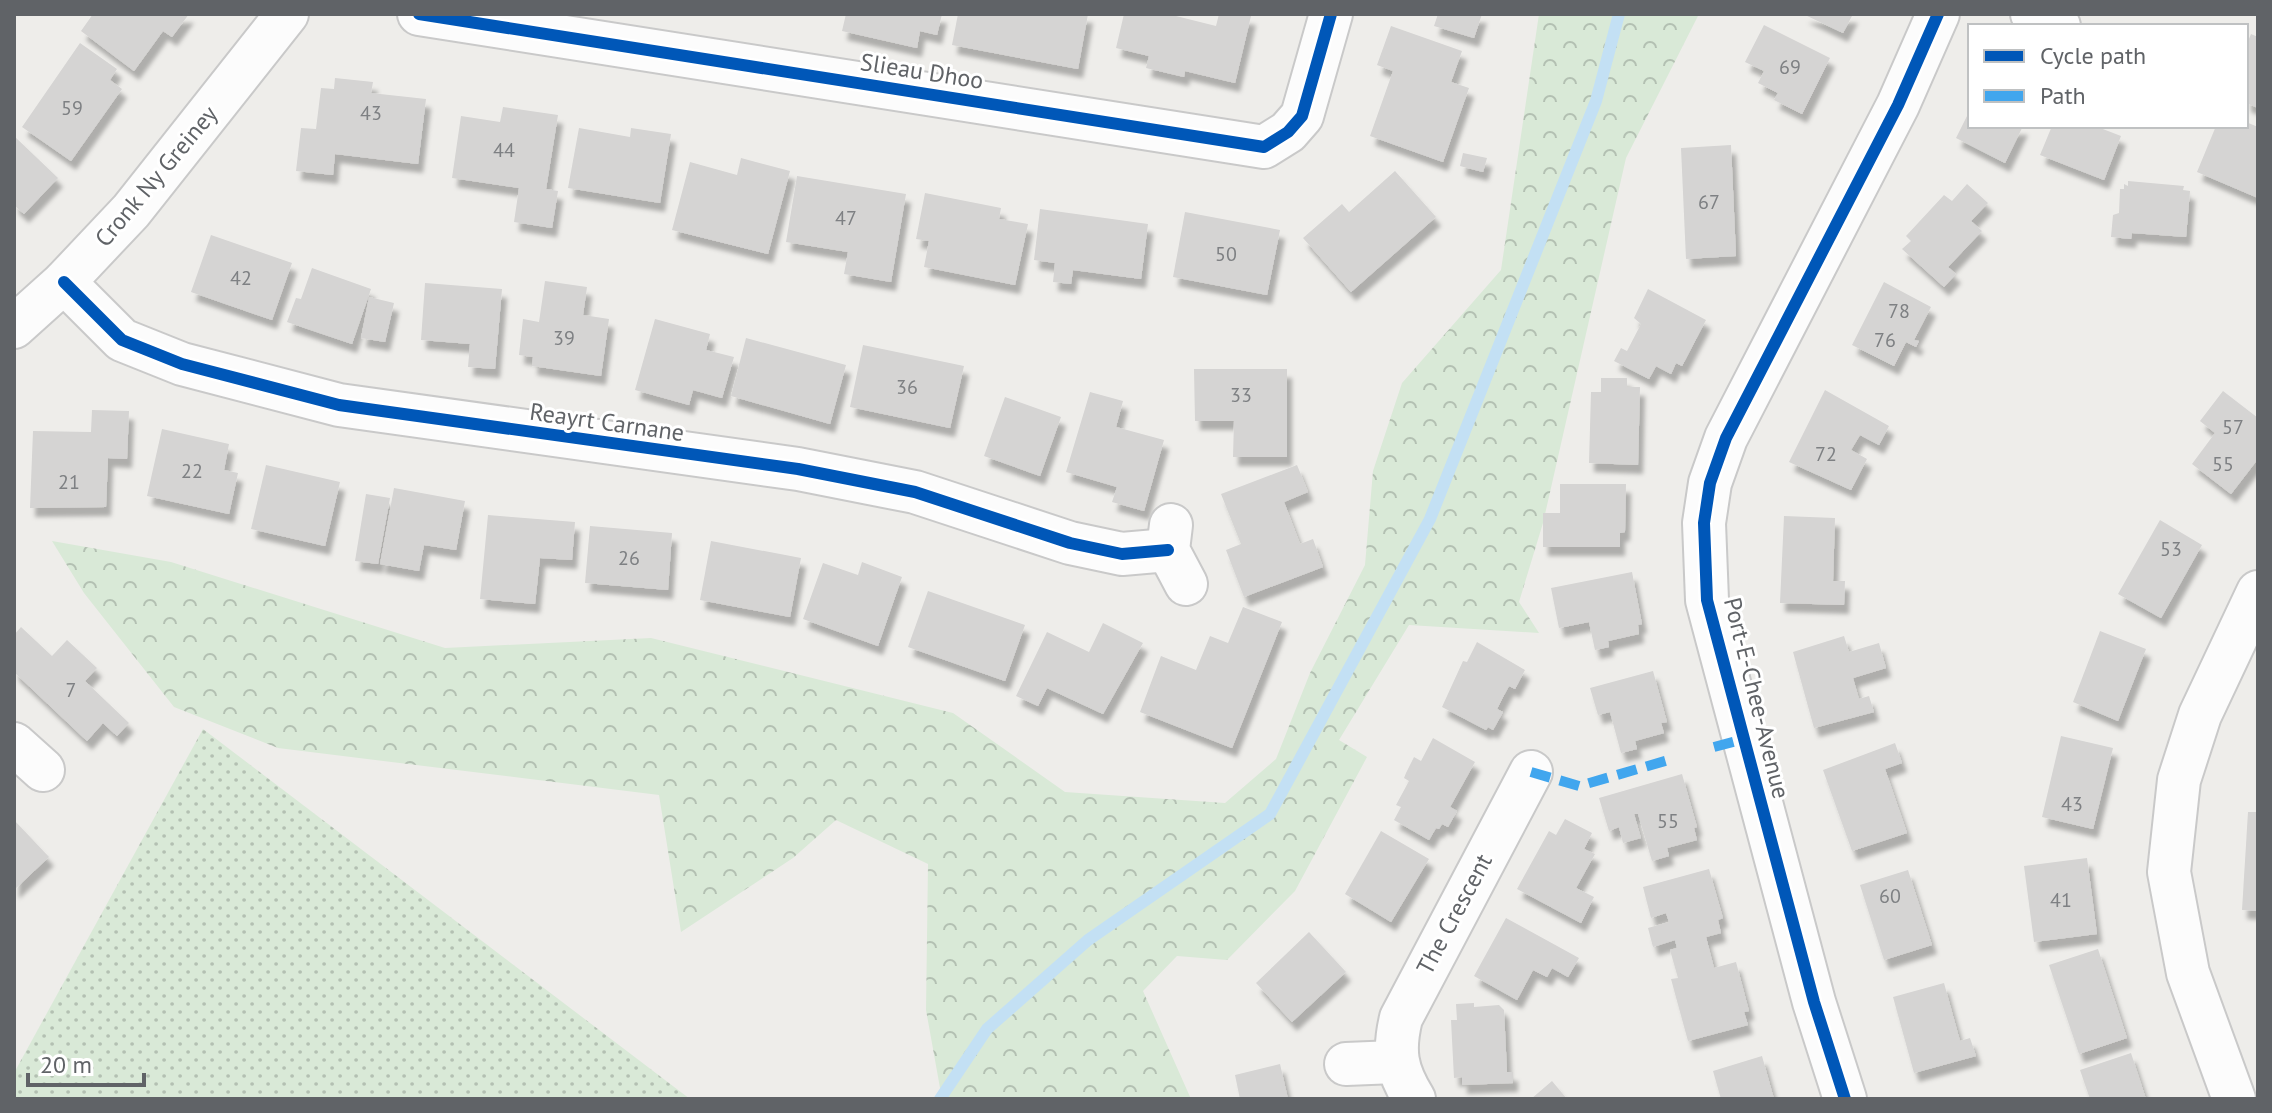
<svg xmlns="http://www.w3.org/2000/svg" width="2272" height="1113" font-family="'PT Sans',sans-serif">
	<defs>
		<pattern id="grass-dots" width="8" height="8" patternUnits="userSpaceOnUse" patternTransform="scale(2)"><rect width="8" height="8" fill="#d9e9d7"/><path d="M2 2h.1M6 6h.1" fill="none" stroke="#b3c0b2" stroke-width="1.8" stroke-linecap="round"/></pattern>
		<pattern id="forest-crowns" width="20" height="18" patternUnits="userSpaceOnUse" patternTransform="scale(2)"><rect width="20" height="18" fill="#d9e9d7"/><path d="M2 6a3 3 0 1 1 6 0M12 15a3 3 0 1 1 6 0" fill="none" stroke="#b3c0b2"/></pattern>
		<filter id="shadow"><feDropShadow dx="5" dy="9" stdDeviation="2" flood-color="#0004"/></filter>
	</defs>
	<rect width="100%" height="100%" fill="#eeedea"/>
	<!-- grass -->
	<path fill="url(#grass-dots)" d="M203,729L690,1099H14V1073Z"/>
	<!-- forest -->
	<path fill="url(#forest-crowns)" d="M1539,14H1699L1626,158L1543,523L1519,602L1539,633L1409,625L1339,740L1367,757L1295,891L1227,960L1177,956L1143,991L1191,1099H942L926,1010L928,864L836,820L793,858L681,932L659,795L278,748L174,707L84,593L52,541L171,562L445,648L651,638L953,713L1065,792L1225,803L1276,759L1310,673L1365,565L1373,471L1402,383L1501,270Z"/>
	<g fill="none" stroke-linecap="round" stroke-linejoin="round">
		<!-- stream -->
		<path stroke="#c3e0f4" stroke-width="12" d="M940,1099L987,1029L1088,940L1270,814L1430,519L1596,101L1619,14"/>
	</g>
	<!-- building -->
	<g fill="#d5d4d3" filter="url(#shadow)">
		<path d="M93,14H189L172,37L163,31L134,71L81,31Z"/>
		<path d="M846,14H942L937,35L920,31L917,48L842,31Z"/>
		<path d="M958,14H1088L1078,69L952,45Z"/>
		<path d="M1124,14H1168L1216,26L1219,14L1251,16L1235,83L1185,71L1184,77L1146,68L1149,56L1116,48Z"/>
		<path d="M1438,14H1482L1474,38L1434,26Z"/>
		<path d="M1803,14H1853L1843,33Z"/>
		<path d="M1764,25L1830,58L1802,114L1774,100L1778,93L1758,83L1764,71L1745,62Z"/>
		<path d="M1391,26L1462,51L1451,82L1469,88L1443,162L1370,136L1393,71L1377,65Z"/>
		<path d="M2251,34L2258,37V108L2246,103V46Z"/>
		<path d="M80,43L117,69L110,80L122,89L71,161L22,127Z"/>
		<path d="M335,78L373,82L371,93L426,99L418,164L335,154L333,175L296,171L301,128L316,129L321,88L334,89Z"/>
		<path d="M503,107L558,115L546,189L558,191L552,228L514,222L519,188L452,178L461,116L500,122Z"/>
		<path d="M1970,110V126H2023L2005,163L1956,138Z"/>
		<path d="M2246,122L2258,127V198L2197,172L2216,126H2246Z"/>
		<path d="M2052,126H2095L2121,136L2104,180L2040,155Z"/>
		<path d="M579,128L630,137L631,128L671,134L660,203L568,188Z"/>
		<path d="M14,136L58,178L24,214L14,205Z"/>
		<path d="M1731,145L1736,256L1686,259L1681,148Z"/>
		<path d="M1463,153L1487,158L1483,172L1460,166Z"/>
		<path d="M741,158L790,171L768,254L672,230L690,162L737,175Z"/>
		<path d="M1395,171L1436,217L1351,292L1303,238L1342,204L1349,212Z"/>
		<path d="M797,176L906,194L891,282L844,274L848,252L786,242Z"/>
		<path d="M2128,181L2184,186L2183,190L2190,191L2186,237L2132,233L2131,239L2111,237L2113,215L2119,213L2120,189H2124V184L2128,186Z"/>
		<path d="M1967,184L1988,203L1971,221L1982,231L1948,267L1956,274L1944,287L1902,249L1911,241L1906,236L1944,195L1952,201Z"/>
		<path d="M925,193L1001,208L999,219L1028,224L1015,285L924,267L929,241L916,239Z"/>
		<path d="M1040,209L1148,224L1141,279L1073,270L1071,284L1053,282L1055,263L1034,260Z"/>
		<path d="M1185,212L1280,230L1267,295L1173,277Z"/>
		<path d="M211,235L292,263L272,320L191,292Z"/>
		<path d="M312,268L371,289L352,344L287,322L296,298L301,299Z"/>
		<path d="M545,281L587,287L583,315L609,319L601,376L532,366L533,357L519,355L523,319L539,322Z"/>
		<path d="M1884,282L1931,307L1914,340L1919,341L1916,347L1906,342L1894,366L1852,345Z"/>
		<path d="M425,283L502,289L495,369L468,367L470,344L421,340Z"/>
		<path d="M1648,289L1706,320L1682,366L1676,363L1671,374L1656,366L1649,379L1614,361L1621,348L1627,351L1641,324L1634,318Z"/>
		<path d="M369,297L394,303L385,342L361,338Z"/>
		<path d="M655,319L710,334L706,350L734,357L722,398L693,390L689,405L635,390Z"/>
		<path d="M746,338L846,365L830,424L731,396Z"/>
		<path d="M863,345L964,366L950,428L850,407Z"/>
		<path d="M1194,369H1287V457H1233L1234,421H1195Z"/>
		<path d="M1601,378H1627V387H1640L1638,465L1589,463L1591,392H1601Z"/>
		<path d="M1825,390L1889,426L1879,445L1860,435L1851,450L1867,459L1851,490L1789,462Z"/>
		<path d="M2223,391L2258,418V459L2231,494L2192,464L2215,433L2200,421Z"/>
		<path d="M1090,392L1123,401L1116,427L1164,440L1144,511L1112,502L1117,487L1066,472Z"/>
		<path d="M1005,397L1061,417L1040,476L984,456Z"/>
		<path d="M92,410L129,411L127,459L108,458L106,507L30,508L33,431L91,432Z"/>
		<path d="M162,429L229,444L224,470L238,473L229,514L147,496Z"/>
		<path d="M266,465L340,482L325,546L251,529Z"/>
		<path d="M1297,465L1308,492L1284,502L1300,544L1313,539L1323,567L1244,597L1226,550L1241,544L1221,494Z"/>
		<path d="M1560,484H1626L1625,532L1620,533V547H1543V513H1560Z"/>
		<path d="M394,488L465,501L456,550L424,545L419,571L380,564Z"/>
		<path d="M366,494L390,498L378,564L355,561Z"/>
		<path d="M488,515L575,522L572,560L540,558L535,604L480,599Z"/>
		<path d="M1784,516L1835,518L1833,581H1845L1844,605L1780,603Z"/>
		<path d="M2160,520L2202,545L2161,618L2118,594Z"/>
		<path d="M590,526L672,533L668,590L585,583Z"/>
		<path d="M711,541L801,558L790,617L700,600Z"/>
		<path d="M862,562L902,577L878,646L803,619L823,563L858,575Z"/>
		<path d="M1632,572L1642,624L1638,625L1639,634L1608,641L1609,647L1595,650L1589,622L1559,628L1551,588Z"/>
		<path d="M928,591L1025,625L1005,681L908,647Z"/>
		<path d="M1243,607L1282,622L1232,748L1140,712L1161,656L1196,670L1210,636L1228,643Z"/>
		<path d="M1103,623L1143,643L1103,714L1047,688L1038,706L1016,696L1047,632L1089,652Z"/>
		<path d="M21,627L52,656L67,640L97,668L85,681L129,723L117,736L103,723L87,741L14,672V635Z"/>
		<path d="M2100,631L2146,649L2118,721L2073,702Z"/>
		<path d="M1844,636L1849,652L1879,643L1886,668L1853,678L1859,699L1869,696L1874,712L1814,728L1793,652Z"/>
		<path d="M1477,642L1525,670L1515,689L1509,686L1503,697L1497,709L1503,712L1493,730L1488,727L1486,730L1442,707L1463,661L1467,662Z"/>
		<path d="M1653,671L1667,722L1661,723L1664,733L1635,741L1637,749L1621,753L1610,712L1598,715L1590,688Z"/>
		<path d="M2061,736L2113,748L2093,829L2042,817Z"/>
		<path d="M1433,738L1475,762L1450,807L1457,811L1448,827L1442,824L1439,829L1436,828L1429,840L1394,820L1401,807L1396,805L1409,781L1404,778L1406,773L1414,757L1421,761Z"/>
		<path d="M1895,743L1902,763L1885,769L1907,833L1852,851L1823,770Z"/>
		<path d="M1682,774L1697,827L1694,828L1697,840L1667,848L1669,856L1652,861L1638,814H1634L1641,838L1623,843L1619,827L1609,831L1599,798Z"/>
		<path d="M2248,812H2258V911L2242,910Z"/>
		<path d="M1565,819L1592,833L1584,849L1595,854L1576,888L1594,897L1581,923L1517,889L1549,831L1556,835Z"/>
		<path d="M14,820L49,857L14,890Z"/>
		<path d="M1381,831L1429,859L1391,922L1345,894Z"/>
		<path d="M2087,858L2097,934L2034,942L2024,866Z"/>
		<path d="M1709,869L1723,918L1718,920L1721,933L1706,937L1714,968L1736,962L1749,1011L1744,1012L1748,1025L1688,1041L1671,979L1678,978L1670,950L1677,948L1675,940L1653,947L1648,928L1669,922L1666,913L1651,918L1643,887Z"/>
		<path d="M1908,870L1932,945L1884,960L1860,885Z"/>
		<path d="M1506,918L1579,958L1568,977L1552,968L1547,977L1533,970L1517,1000L1474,976Z"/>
		<path d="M1309,932L1346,972L1292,1022L1256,983Z"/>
		<path d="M2098,949L2127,1038L2079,1054L2049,965Z"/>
		<path d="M1944,983L1960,1041L1970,1038L1976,1056L1914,1073L1893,997Z"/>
		<path d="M1474,1003V1007L1499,1005L1504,1010L1507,1072H1513V1083L1462,1085V1077L1454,1078L1451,1020H1457L1456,1004Z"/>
		<path d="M2131,1053L2146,1099H2090L2080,1070Z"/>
		<path d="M1762,1056L1774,1099H1721L1713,1071Z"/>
		<path d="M1280,1064L1288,1099H1240L1235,1075Z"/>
		<path d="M1552,1081L1567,1099H1531Z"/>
	</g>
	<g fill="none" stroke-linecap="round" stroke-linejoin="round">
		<!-- minor casing -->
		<g stroke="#c9c9c9" stroke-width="46">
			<g id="minor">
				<path d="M419,14L1264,147L1288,132L1302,116L1331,14"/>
				<path d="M2032,14L2059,26"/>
				<path d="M64,282L122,340L182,364L339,405L798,469L915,492L1070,543L1122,554L1168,550"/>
				<path d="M14,327L64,282L131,211L287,14"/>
				<path d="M1171,525L1168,550L1186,584"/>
				<path d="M14,744L43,770"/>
				<path d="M1346,1064L1395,1062"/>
				<path d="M1414,1099C1396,1070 1393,1051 1401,1018L1531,772"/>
				<path d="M1845,1099L1814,1002L1707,600L1704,523L1710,483L1726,438L1898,105L1938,14"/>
				<path d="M2234,1099L2188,973L2169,872L2179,780L2200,715L2258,592"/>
			</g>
		</g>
		<!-- minor -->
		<use href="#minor" stroke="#fcfcfc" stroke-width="42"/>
		<!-- quiet -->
		<g stroke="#41a6ee" stroke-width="10" stroke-dasharray="20 10" stroke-linecap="butt">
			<path d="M1714,747L1744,739"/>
			<path d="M1531,772L1579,786L1672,759"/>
		</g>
		<!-- cycleway casing -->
		<g stroke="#fff" stroke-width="17">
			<g id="cycleway">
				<path d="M419,14L1264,147L1288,132L1302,116L1331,14"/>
				<path d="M64,282L122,340L182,364L339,405L798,469L915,492L1070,543L1122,554L1168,550"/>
				<path d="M1845,1099L1814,1002L1707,600L1704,523L1710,483L1726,438L1898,105L1938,14"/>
			</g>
		</g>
		<!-- cycleway -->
		<use href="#cycleway" stroke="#0057b8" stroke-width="12"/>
	</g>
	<g text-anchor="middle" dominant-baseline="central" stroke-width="6" stroke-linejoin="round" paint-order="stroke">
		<!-- number labels -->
		<g font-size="20" fill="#7e8083">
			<text x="1790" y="67">69</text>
			<text x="72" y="108">59</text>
			<text x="371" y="113">43</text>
			<text x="504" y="150">44</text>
			<text x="1709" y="202">67</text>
			<text x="846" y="218">47</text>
			<text x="1226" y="254">50</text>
			<text x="241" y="278">42</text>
			<text x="1899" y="311">78</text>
			<text x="564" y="338">39</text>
			<text x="1885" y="340">76</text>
			<text x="907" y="387">36</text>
			<text x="1241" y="395">33</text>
			<text x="2233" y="427">57</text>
			<text x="1826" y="454">72</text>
			<text x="2223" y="464">55</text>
			<text x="192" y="471">22</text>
			<text x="69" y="482">21</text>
			<text x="2171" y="549">53</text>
			<text x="629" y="558">26</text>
			<text x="71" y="690">7</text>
			<text x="2072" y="804">43</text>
			<text x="1668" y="821">55</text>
			<text x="1890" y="896">60</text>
			<text x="2061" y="900">41</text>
		</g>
		<!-- street labels -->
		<g font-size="24" fill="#606367" stroke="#fff">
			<text transform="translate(922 71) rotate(9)">Slieau Dhoo</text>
			<text transform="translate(156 176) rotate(-50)">Cronk Ny Greiney</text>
			<text transform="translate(607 422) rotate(8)">Reayrt Carnane</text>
			<text transform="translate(1757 698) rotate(76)">Port-E-Chee-Avenue</text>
			<text transform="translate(1454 914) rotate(-62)">The Crescent</text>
		</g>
	</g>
	<!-- border -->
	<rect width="2272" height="1113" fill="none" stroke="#606367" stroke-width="32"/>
	<!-- legend -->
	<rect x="1968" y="24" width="280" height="104" fill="#ffffff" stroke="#bfc1c2" stroke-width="2"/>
	<rect x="1984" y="50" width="40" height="12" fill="#0057b8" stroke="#bfc1c2" stroke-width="2"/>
	<text x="2040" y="64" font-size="24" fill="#606367">Cycle path</text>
	<rect x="1984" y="90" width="40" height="12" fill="#41a6ee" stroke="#bfc1c2" stroke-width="2"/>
	<text x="2040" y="104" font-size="24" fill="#606367">Path</text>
	<!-- scale -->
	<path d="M28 1073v12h116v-12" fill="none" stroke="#606367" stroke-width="4"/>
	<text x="40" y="1073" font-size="24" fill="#606367" stroke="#ffffff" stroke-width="6" paint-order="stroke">20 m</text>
</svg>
